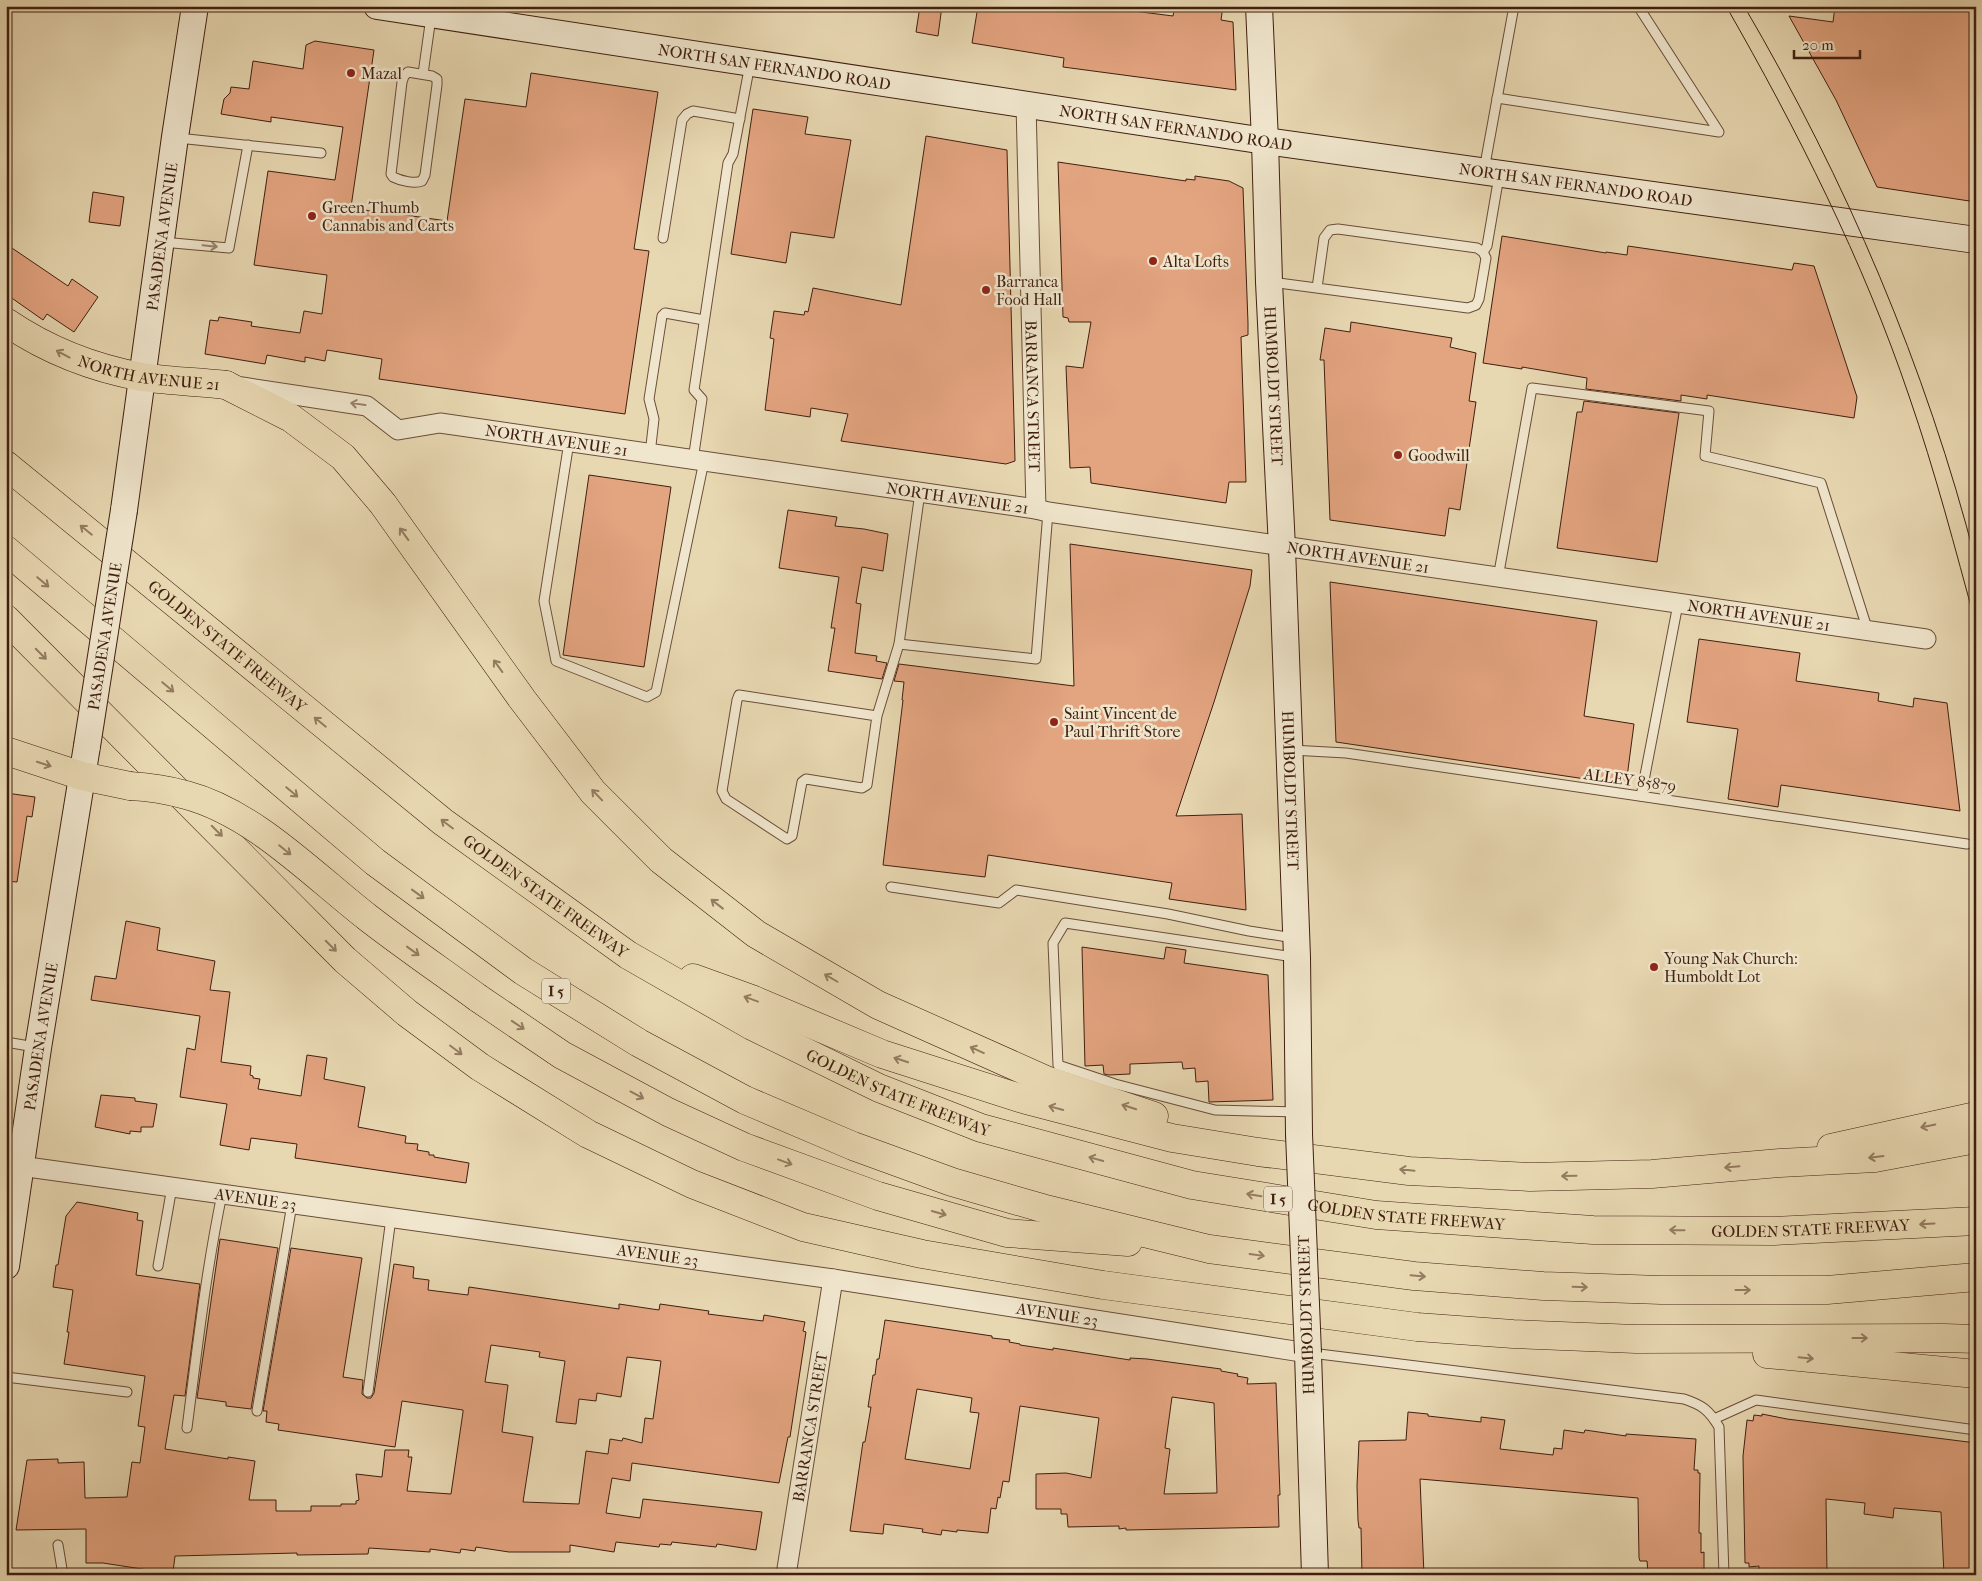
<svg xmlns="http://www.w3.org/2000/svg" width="1982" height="1581" font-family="'IM FELL French Canon',serif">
	<rect width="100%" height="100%" fill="#e8d8b2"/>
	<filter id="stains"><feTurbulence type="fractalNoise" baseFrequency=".004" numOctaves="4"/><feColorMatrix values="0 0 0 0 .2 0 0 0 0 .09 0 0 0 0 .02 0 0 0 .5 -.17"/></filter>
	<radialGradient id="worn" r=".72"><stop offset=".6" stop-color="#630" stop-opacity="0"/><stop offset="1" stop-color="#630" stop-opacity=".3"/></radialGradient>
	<!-- building -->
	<g fill="#e3a480" stroke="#401f10" fill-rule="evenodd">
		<path d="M920,6H942L938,36L916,32Z"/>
		<path d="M978,6H1094L1173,16L1175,6H1223L1221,20L1233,22L1236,90L1063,67L1064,58L972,43Z"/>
		<path d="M1835,6H1976V202L1877,187L1836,100L1789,16L1833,22Z"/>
		<path d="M315,41L374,50L351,207L384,214L385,212L447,221L465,99L526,107L531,73L658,92L634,249L649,251L625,414L379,379L382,359L327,350L325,361L305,357V362L267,355L265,364L205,354L210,320L218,321L219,317L252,322L251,326L300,333L304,311L322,314L327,275L254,265L268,171L335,180L343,127L271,117V122L221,114L224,99L230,93L231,87L249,89L253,61L303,69L306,45Z"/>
		<path d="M753,109L808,117L805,134L851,140L834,238L791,232L786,263L731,254Z"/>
		<path d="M926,136L1007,150L1015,461L1006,464L841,441L848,414L811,408L810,417L765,410L774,339L770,338L774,311L804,315L805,311L808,312L813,288L901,305Z"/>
		<path d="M1058,162L1186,181V179L1195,180V176L1229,181L1243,188L1248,323V335L1241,337L1246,482H1229L1226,503L1091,483L1090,467L1070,468L1066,366L1083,368L1091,322H1069L1068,318L1063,317Z"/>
		<path d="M93,192L124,197L120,226L89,222Z"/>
		<path d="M1502,236L1606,253V252L1627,255L1628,246L1792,270L1794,263L1814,266L1857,397L1854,418L1707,395V399L1681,395V401L1586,389L1587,378L1522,367V369L1483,363Z"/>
		<path d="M6,244L68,286L72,279L98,297L74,332L47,314L43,320L6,294Z"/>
		<path d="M1351,322L1452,338L1450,347L1476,353L1469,401L1476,402L1460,510L1449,508L1445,536L1330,520L1324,360H1320L1325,328L1350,332Z"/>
		<path d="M1584,401L1679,413L1657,562L1557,548L1577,412H1582Z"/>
		<path d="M589,475L671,487L644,667L563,655Z"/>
		<path d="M788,510L837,517L835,526L864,529L888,534L883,571L862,567L856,603L861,604L855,653L877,656L876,661L887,663L882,679L828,671L835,628H831L839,577L779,568Z"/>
		<path d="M1070,544L1252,570L1250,586L1214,702L1176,816L1242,814L1246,910L1169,899L1172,883L988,855L985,877L883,865L903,700H902L904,682L894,681L899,664L1074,686Z"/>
		<path d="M1330,582L1597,621L1584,716L1634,724L1626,785L1336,742Z"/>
		<path d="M1699,639L1800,653L1796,681L1879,693L1878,701L1913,707L1914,698L1947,703L1960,811L1781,785L1778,807L1728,799L1738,729L1687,722Z"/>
		<path d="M6,793L35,797L32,817L27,816L17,882L6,881Z"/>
		<path d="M126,921L160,928L157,950L215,961L210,990L230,992L221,1062L251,1066L250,1075L253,1076V1078L260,1079L258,1089L301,1096L307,1055L327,1058L324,1079L365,1087L358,1127L406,1136L405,1143L418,1144L417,1150L429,1152V1155H434V1157L469,1163L466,1183L295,1158L297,1144L251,1138L249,1150L220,1145L227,1104L180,1097L187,1048L195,1050L200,1016L91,1000L95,976L116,979Z"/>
		<path d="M1082,947L1164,959L1166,947L1186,950L1184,963L1268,975L1273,1100L1209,1102L1208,1081L1196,1082L1195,1068L1183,1069L1182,1062L1130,1064V1074L1109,1075L1104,1074L1103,1065L1085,1066Z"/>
		<path d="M101,1095L135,1098V1101L157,1104L153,1127H141V1132L130,1131V1134L95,1127Z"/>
		<path d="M77,1202L138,1213L137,1220L143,1221L136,1275L200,1284L185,1396L174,1395L165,1449L228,1459V1457L255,1461L249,1500H276V1511H311V1506H341V1504H356V1501L359,1500L356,1474L382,1477L385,1450H409L408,1457H412L407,1491L451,1494L463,1412V1410L402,1401L395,1447L278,1430L279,1424L266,1422L267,1411H263L291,1248L362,1258L343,1377L363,1380L362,1394L367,1398H371L374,1393L394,1264L414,1267L413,1278L429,1280L428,1290L468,1295L469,1287L619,1309V1304L659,1310L660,1304L709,1311L708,1314L763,1321L764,1315L805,1322L803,1331L806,1332L790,1437H788L779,1483L632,1463L630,1481L612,1478L606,1513L640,1518L643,1499L762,1512L756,1550L717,1544L716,1547L672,1542L671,1545L660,1544L659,1547L616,1542L614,1552L570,1545V1552H509L476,1547L475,1551L461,1549L460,1553L430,1549V1552L369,1548L368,1554L297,1555V1553L175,1556L173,1572L168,1571V1573L103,1563H86V1529L16,1530L27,1460L58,1459V1463L84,1462L85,1498L127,1497L132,1462L140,1463L145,1427L138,1426L145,1376L64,1364L69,1332H67L73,1290L53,1287L56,1265H58L66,1216ZM491,1345L540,1352L539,1357L565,1361L556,1422L576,1424L579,1399L596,1401L597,1393L621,1397L627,1357L661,1361L653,1419L645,1418L642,1443L623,1438L622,1441L610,1439L608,1454L586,1451L579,1504L523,1502L533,1437L502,1432L508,1385L485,1382Z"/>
		<path d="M220,1239L278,1248L251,1409L226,1406V1402L197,1398Z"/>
		<path d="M885,1320L992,1336V1338L1010,1340L1009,1342L1020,1344V1345L1053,1350V1348L1130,1360V1358L1147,1359L1221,1369V1371L1238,1374L1237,1376L1248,1378L1247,1384L1276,1383L1280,1495H1278L1279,1527L1126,1530V1528L1119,1529V1526L1068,1527L1067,1514H1061V1509H1036V1474L1066,1473L1091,1478L1099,1418L1020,1406L1009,1482L1003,1481L1000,1498L998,1497L996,1509L991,1508L988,1533L957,1530V1532L942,1530L941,1535L922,1532L923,1529L884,1524L883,1534L850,1531L863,1442H865L871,1407H868L873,1375H875L877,1359H879ZM917,1389L972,1398L970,1412L979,1413L970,1469L905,1459ZM1172,1397L1214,1403L1217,1493L1164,1494L1170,1449L1165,1448Z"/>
		<path d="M1408,1412L1428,1414V1416L1481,1422V1417L1505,1420L1500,1449L1553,1455L1554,1448L1562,1449L1564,1430L1584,1433L1585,1430L1626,1436V1434L1696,1439L1694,1470H1698V1473H1700L1699,1533H1701V1553L1704,1552V1571H1686V1575H1655V1572H1648L1647,1561H1640L1639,1558L1638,1498L1420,1479L1424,1575H1362L1361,1528H1359L1358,1520L1357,1486L1359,1441L1406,1440Z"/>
		<path d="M1762,1414L1787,1419L1976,1443V1575H1944L1941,1512L1894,1508L1893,1518L1864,1514L1865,1503L1826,1499L1827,1575H1759V1566L1749,1567V1563H1745L1743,1456L1747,1420L1753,1421L1754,1415L1762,1416Z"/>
	</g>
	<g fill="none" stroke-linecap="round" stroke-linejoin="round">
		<!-- lane casing -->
		<g stroke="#6a4d38" stroke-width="11">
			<g id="lane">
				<path d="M408,72L432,76L437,79V85L425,175L422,181C415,184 401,181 393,177L391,174L402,82L404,76Z"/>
				<path d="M423,74L431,17"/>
				<path d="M1497,98L1719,132L1638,6"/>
				<path d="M178,138L321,153"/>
				<path d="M1484,170L1514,6"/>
				<path d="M663,238L682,120L687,114L693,111L740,119"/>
				<path d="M162,242L229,248L248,145"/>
				<path d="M1483,252L1487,246L1499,176"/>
				<path d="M1271,282L1468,308L1476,305L1479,299L1486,258L1483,252L1477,248L1338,229L1330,230L1324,238L1317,288"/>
				<path d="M569,442L544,601L556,661L647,697L656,692L704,461"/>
				<path d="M650,454L654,419L649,399L662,316L665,313L704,320"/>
				<path d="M693,460L702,399L694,390L728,163L733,154L750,64"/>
				<path d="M1498,578L1532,388L1709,411L1705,456L1821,483L1868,631"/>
				<path d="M899,644L1036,659L1048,512"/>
				<path d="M877,716L867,785L862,788L806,779L802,782L792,836L787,839L726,799L722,791L737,700L739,695L877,716L899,644L920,492"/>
				<path d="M1291,750L1346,753L1967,844"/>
				<path d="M1641,796L1678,604"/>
				<path d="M891,887L999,903L1016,890L1168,914L1249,931L1294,938"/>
				<path d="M1294,957L1065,923L1053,943L1058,1065L1115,1084L1215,1110L1296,1112"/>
				<path d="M6,1042L35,1047"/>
				<path d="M158,1266L172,1187"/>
				<path d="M1311,1353L1684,1399C1702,1405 1709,1410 1719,1427L1724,1575"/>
				<path d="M6,1377L127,1392"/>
				<path d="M368,1392L391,1218"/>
				<path d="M257,1411L292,1204"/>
				<path d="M1714,1419L1756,1400L1976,1430"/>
				<path d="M187,1428C197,1350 206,1271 222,1194"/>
				<path d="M58,1545L63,1575"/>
			</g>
		</g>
		<!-- street casing -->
		<g stroke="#6a4d38" stroke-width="21">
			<g id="street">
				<path id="s1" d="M1026,104L1036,509"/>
				<path id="s2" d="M242,387L367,406L398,430L440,423L1036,509L1048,512L1926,639"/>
				<path id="s3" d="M6,1164L833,1279L1308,1353"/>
				<path id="s4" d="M786,1575L833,1279"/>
			</g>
		</g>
		<!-- secondary casing -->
		<g stroke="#401f10" stroke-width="28">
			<g id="secondary">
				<path id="s5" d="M377,6L1265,141L1976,240"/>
				<path id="s6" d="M1259,6L1265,141L1269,282L1282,548L1297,957L1299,1134"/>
				<path id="s7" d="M124,510L175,137L195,6"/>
				<path id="s8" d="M6,1266L38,1048L87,746"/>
				<path d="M1308,1353L1315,1575"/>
			</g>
		</g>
		<!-- primary casing -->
		<g stroke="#401f10" stroke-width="29">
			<g id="primary">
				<path id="s9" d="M6,322C47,350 93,368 142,377C169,381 198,382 226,385"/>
				<path d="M6,751L82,776"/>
			</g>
		</g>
		<!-- highway casing -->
		<g stroke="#401f10" stroke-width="29">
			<g id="highway">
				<path d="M226,385L291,418L343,457L383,504L522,699L593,792L661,860L756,934L878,1005L1046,1080L1154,1116"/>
				<path id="s10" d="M6,465L443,822L628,955L752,1026L879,1088L981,1128L1192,1185L1376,1215L1593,1230L1773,1231L1976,1221"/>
				<path d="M6,550L375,862L523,971L639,1043L745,1100L853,1146L952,1182L1042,1208L1209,1249L1414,1276L1543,1286L1661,1290H1827L1976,1277"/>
				<path d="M6,619L345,960L407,1013L480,1067L588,1134L692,1184L803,1227L922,1254L1103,1285L1417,1327L1513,1334L1636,1339L1944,1338L1976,1339"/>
				<path d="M82,776L130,786"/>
				<path d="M693,978L754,1000L882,1054L1026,1100L1172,1138L1258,1152L1409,1171L1530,1177L1652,1174L1780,1163L1875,1158L1976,1139"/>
				<path d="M478,998L562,1055L668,1112L744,1147L878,1196L1007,1233L1128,1242"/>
				<path d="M1831,1148L1976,1116"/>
				<path d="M1767,1354L1976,1374"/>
			</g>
		</g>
		<!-- lane -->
		<use href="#lane" stroke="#f0e6cd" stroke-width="9"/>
		<!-- street -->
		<use href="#street" stroke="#f0e6cd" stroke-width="19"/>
		<!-- secondary -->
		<use href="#secondary" stroke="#f0e6cd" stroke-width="26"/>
		<!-- primary -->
		<use href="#primary" stroke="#e8d8b2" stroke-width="28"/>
		<!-- highway -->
		<use href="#highway" stroke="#e8d8b2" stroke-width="28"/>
		<!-- tram -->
		<g stroke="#401f10" stroke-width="1">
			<path d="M1726,6C1797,130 1863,260 1909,396C1935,471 1955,548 1976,625"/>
			<path d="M1744,6C1846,180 1926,367 1976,562"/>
		</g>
		<!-- secondary-bridge casing -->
		<g stroke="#401f10" stroke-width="28" stroke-linecap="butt">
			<g id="secondary-bridge">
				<path id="s11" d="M87,746L124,510"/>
				<path d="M1299,1134L1308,1353"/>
			</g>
		</g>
		<!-- highway-bridge casing -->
		<g stroke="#401f10" stroke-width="29" stroke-linecap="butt">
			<path id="highway-bridge" d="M130,786C149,787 168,790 186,795C254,813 313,875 367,917C403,945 441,971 478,998"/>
		</g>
		<!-- secondary-bridge -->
		<use href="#secondary-bridge" stroke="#f0e6cd" stroke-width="26"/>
		<!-- highway-bridge -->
		<use href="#highway-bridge" stroke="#e8d8b2" stroke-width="28"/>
	</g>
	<!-- one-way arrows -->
	<defs><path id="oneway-shaft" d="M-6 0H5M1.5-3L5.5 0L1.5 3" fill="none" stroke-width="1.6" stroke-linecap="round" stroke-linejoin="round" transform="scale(1.25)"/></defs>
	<g stroke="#98826e">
		<use href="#oneway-shaft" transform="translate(210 246) rotate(6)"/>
		<use href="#oneway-shaft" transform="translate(358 404) rotate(-172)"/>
	</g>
	<g stroke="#947c61">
		<use href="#oneway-shaft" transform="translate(63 354) rotate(-152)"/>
		<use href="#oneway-shaft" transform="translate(86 530) rotate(-141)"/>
		<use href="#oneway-shaft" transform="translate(404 534) rotate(-126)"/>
		<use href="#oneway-shaft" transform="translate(43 582) rotate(40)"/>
		<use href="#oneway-shaft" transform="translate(41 654) rotate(45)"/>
		<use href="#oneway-shaft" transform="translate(498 666) rotate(-126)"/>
		<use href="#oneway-shaft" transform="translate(168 687) rotate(40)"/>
		<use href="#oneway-shaft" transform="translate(320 722) rotate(-141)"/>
		<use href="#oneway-shaft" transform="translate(44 764) rotate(18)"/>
		<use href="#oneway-shaft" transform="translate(292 792) rotate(40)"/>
		<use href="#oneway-shaft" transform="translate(597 795) rotate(-134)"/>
		<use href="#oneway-shaft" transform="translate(447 824) rotate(-143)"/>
		<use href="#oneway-shaft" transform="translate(217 831) rotate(45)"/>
		<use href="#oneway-shaft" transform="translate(285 850) rotate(39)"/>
		<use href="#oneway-shaft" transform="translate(418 894) rotate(36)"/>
		<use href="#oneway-shaft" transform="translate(717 904) rotate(-142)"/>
		<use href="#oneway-shaft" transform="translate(331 946) rotate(45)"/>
		<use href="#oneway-shaft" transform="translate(413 951) rotate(36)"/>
		<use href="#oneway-shaft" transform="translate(831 978) rotate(-150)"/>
		<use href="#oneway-shaft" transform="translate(751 999) rotate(-160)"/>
		<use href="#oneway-shaft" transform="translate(518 1025) rotate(34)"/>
		<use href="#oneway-shaft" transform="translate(456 1050) rotate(37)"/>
		<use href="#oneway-shaft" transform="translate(977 1050) rotate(-156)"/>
		<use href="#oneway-shaft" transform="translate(901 1060) rotate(-162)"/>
		<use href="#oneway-shaft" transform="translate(637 1095) rotate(28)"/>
		<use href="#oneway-shaft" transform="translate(1129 1107) rotate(-162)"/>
		<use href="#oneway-shaft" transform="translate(1056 1108) rotate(-165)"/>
		<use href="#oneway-shaft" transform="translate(1928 1126) rotate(168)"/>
		<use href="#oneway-shaft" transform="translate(1876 1157) rotate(173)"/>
		<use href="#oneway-shaft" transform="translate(1096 1159) rotate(-165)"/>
		<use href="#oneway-shaft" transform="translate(785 1162) rotate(20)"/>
		<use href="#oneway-shaft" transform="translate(1732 1167) rotate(175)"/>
		<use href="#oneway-shaft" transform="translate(1407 1170) rotate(-174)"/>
		<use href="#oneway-shaft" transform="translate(1569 1176) rotate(179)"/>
		<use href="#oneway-shaft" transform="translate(1254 1195) rotate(-171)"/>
		<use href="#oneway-shaft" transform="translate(939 1213) rotate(16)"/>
		<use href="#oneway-shaft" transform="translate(1927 1224) rotate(177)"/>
		<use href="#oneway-shaft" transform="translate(1677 1230) rotate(-179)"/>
		<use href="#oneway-shaft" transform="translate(1257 1255) rotate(8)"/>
		<use href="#oneway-shaft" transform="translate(1418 1276) rotate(5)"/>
		<use href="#oneway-shaft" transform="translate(1580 1287) rotate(2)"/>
		<use href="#oneway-shaft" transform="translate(1743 1290)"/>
		<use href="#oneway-shaft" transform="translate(1860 1338)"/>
		<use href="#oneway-shaft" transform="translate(1806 1358) rotate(6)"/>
	</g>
	<!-- markers -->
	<g fill="#8f2418" stroke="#f0e6cd" stroke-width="2">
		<circle cx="351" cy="73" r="5"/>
		<circle cx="312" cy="216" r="5"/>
		<circle cx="1153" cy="261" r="5"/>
		<circle cx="986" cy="290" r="5"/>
		<circle cx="1398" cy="455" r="5"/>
		<circle cx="1054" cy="722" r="5"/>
		<circle cx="1654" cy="967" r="5"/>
	</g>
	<g text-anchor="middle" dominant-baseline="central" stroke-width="5" stroke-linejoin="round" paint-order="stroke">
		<!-- shield labels -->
		<g fill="#f0e6cd" stroke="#755b49" stroke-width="1">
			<rect x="542" y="978.5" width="28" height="25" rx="4"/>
			<rect x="1264" y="1186.5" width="28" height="25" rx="4"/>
		</g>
		<g font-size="15" font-weight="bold" fill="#401f10">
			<text x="556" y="991">I 5</text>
			<text x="1278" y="1199">I 5</text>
		</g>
		<!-- street labels -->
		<g font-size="16" fill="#401f10" stroke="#f0e6cd">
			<text stroke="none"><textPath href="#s5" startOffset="402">NORTH SAN FERNANDO ROAD</textPath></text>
			<text stroke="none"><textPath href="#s5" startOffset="808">NORTH SAN FERNANDO ROAD</textPath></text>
			<text stroke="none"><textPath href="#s5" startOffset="1212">NORTH SAN FERNANDO ROAD</textPath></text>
			<text stroke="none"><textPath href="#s7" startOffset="276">PASADENA AVENUE</textPath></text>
			<text stroke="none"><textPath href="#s9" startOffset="154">NORTH AVENUE 21</textPath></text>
			<text stroke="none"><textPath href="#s6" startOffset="380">HUMBOLDT STREET</textPath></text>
			<text stroke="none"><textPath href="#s1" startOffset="292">BARRANCA STREET</textPath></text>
			<text stroke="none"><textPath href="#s2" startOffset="326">NORTH AVENUE 21</textPath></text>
			<text stroke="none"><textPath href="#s2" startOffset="731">NORTH AVENUE 21</textPath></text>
			<text stroke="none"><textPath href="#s2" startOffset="1136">NORTH AVENUE 21</textPath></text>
			<text stroke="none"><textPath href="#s2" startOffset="1541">NORTH AVENUE 21</textPath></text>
			<text stroke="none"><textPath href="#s11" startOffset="111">PASADENA AVENUE</textPath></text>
			<text stroke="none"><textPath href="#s10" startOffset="286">GOLDEN STATE FREEWAY</textPath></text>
			<text transform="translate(1630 780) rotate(8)">ALLEY 85879</text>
			<text stroke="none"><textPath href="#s6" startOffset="785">HUMBOLDT STREET</textPath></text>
			<text stroke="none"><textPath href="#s10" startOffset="691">GOLDEN STATE FREEWAY</textPath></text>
			<text stroke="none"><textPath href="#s8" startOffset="232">PASADENA AVENUE</textPath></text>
			<text stroke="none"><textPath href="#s10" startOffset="1096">GOLDEN STATE FREEWAY</textPath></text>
			<text stroke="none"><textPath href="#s3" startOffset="252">AVENUE 23</textPath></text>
			<text stroke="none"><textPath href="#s10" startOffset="1621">GOLDEN STATE FREEWAY</textPath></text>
			<text stroke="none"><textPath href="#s10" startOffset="2026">GOLDEN STATE FREEWAY</textPath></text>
			<text stroke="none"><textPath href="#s3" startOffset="658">AVENUE 23</textPath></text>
			<text stroke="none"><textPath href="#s3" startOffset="1062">AVENUE 23</textPath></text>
			<text transform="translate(1306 1315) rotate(-92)">HUMBOLDT STREET</text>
			<text stroke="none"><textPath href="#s4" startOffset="150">BARRANCA STREET</textPath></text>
		</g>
		<!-- poi labels -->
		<g font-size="16" fill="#401f10" stroke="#f0e6cd" text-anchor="start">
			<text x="361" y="73">Mazal</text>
			<text x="322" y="207">Green Thumb<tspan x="322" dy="18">Cannabis and Carts</tspan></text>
			<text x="1163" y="261">Alta Lofts</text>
			<text x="996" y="281">Barranca<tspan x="996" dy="18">Food Hall</tspan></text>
			<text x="1408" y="455">Goodwill</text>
			<text x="1064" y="713">Saint Vincent de<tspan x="1064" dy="18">Paul Thrift Store</tspan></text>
			<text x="1664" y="958">Young Nak Church:<tspan x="1664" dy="18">Humboldt Lot</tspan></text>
		</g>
	</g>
	<!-- margin -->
	<rect width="1982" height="1581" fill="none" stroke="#e8d8b2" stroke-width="25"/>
	<rect x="8" y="8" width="1967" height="1566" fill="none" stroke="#401f10" stroke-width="2.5"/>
	<rect x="12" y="12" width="1957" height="1556" fill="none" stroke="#401f10"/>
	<!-- scale -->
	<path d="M1794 50v8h66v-8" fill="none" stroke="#401f10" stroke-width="2.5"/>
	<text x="1802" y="50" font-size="15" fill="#401f10" stroke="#f0e6cd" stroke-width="4" paint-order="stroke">20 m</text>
	<rect width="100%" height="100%" filter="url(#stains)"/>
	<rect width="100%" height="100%" fill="url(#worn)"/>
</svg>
